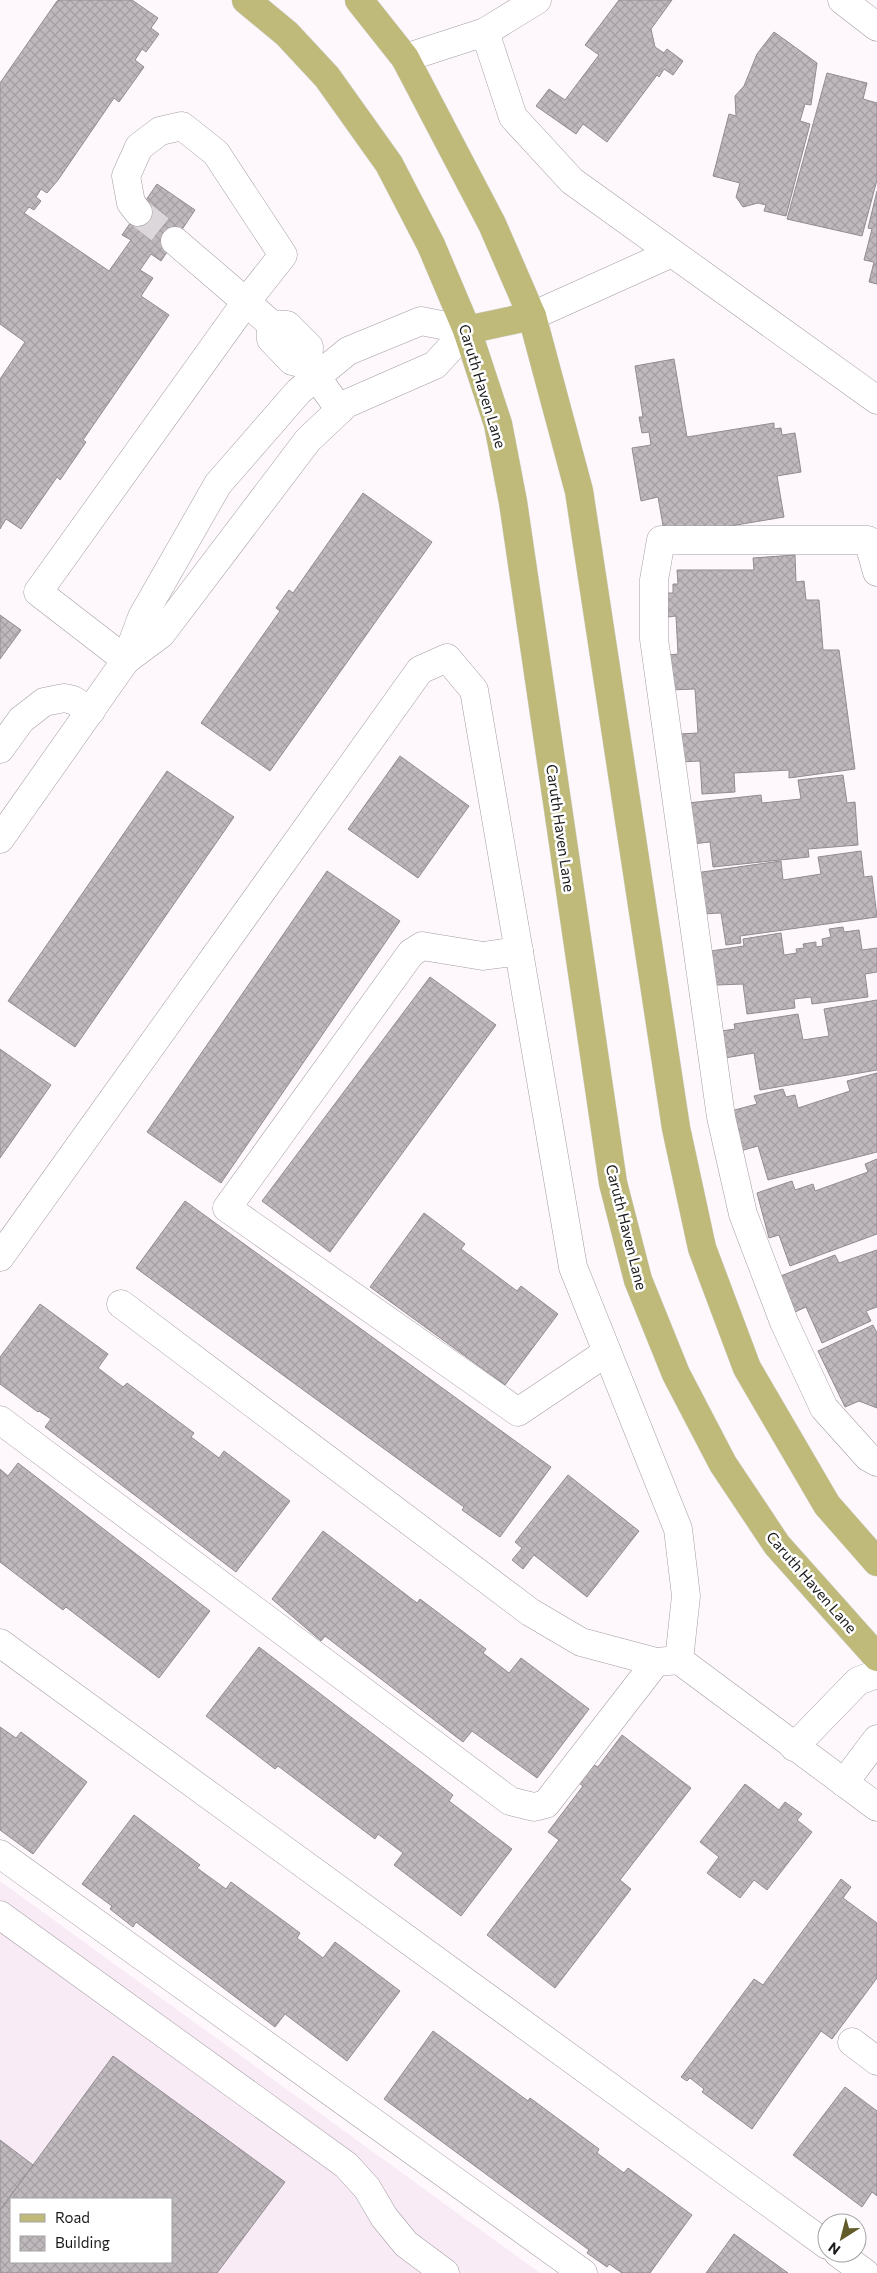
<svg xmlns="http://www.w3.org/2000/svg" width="877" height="2273" font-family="Commissioner,sans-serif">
	<defs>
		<pattern id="building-cross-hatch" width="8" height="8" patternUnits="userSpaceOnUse" patternTransform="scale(1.25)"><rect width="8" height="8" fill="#bfb9be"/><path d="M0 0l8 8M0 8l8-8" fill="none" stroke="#a49ea3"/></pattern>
	</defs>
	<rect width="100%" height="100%" fill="#fef8fd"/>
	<!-- built -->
	<path fill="#f8ebf6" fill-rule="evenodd" d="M0,1881L540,2273H0ZM11,2199H171V2262H11Z"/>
	<!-- building -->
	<g fill="url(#building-cross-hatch)" stroke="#928c91" fill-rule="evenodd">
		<path d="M60,0H132L158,18L151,28L159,34L146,52L142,49L135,60L144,67L119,102L114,98L58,180L47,193L41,189L36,197L41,201L34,210L29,207L24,213L109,271L131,240L122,235L157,184L195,210L161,261L151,254L140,270L153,278L141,296L169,315L83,440L86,442L60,480L57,477L21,529L6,519L0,529V379L25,342L0,324V83L57,1Z"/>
		<path d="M619,0H672L651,29L655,47L664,53L667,49L683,61L673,75L664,69L659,77L657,75L607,142L583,124L576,134L536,106L549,89L565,100L599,55L585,45Z"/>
		<path d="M774,32L817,63L811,105L805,104L800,121L810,124L786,216L764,211L766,205L758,203L743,207L736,197L740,183L713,176L729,114L736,116L735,96L744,86L757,54Z"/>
		<path d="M827,73L867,83L863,99L877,103V180L862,236L787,219Z"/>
		<path d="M877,191V284L869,282L874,262L864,260L872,229L868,228Z"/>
		<path d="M674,359L687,437L774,423V429L781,428L782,435L795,433L801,472L777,476L784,517L665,537L658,497L641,501L632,448L651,445L649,432L642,433L639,417H643L635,366Z"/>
		<path d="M363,493L432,542L270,771L201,723L280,611L276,608L289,590L293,593Z"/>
		<path d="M795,555L796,582L804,581L806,600H819L823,650H839L855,769L789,778V770L734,773L735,792L702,794L700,761L680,762L679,734L698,733L695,689L669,690L667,655L678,654L676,616L668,617L667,593H673V584H678L677,570H754L753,558Z"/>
		<path d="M0,615L21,630L0,659Z"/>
		<path d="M400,756L469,806L418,878L348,829Z"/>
		<path d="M167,771L234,817L75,1047L8,1001Z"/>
		<path d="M843,775L847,803L855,802L858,845L808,849L809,857L713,867L710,842L692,844L688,803L761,795L762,803L801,799L798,780Z"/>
		<path d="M861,851L864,877L872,876L877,917L740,936L741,943L726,945L721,913L701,914L695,873L781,861L783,880L821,874L818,857Z"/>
		<path d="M327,871L400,921L221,1183L147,1132Z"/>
		<path d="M843,927L844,932L859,930L862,950L877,948V972L865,974L868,997L812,1004L811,997L794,999L795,1008L747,1014L743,984L716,985L711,951L744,946L743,939L781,933L784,955L797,953L796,949L804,948L803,944L816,942V947L823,946L822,939L831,937L829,929Z"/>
		<path d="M430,977L496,1025L330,1252L262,1201Z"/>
		<path d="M877,1000V1070L760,1090L754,1053L725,1058L721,1031L735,1029L734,1024L798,1014L803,1040L829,1036L824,1009Z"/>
		<path d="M0,1049L51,1085L0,1158Z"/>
		<path d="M877,1073V1152L768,1180L758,1146L740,1151L731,1111L757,1104L754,1096L783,1089L786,1097L795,1095L798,1108L850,1091L847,1081Z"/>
		<path d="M877,1159V1234L790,1266L779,1235L769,1238L757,1193L792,1181L795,1190L813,1184L815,1191L868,1172L865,1164Z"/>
		<path d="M185,1201L551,1467L500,1537L462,1510L464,1507L136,1268Z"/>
		<path d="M424,1213L465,1244L461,1249L517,1291L521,1286L558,1314L505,1385L370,1287Z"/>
		<path d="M877,1250V1307L866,1311L871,1321L822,1343L806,1307L795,1312L778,1277L835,1255L839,1263Z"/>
		<path d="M40,1304L108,1354L98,1368L123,1387L127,1383L194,1433L191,1437L219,1458L224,1451L290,1501L236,1572L45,1427L51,1419L39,1411L38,1412L0,1384V1357Z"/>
		<path d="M873,1325L877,1333V1408L859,1401L845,1407L818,1351Z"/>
		<path d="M18,1463L210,1611L159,1678L66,1607L63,1610L0,1562V1469L8,1476Z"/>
		<path d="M568,1475L639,1531L587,1597L534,1555L523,1569L512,1560L522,1548L515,1542Z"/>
		<path d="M323,1531L417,1603L420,1599L486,1649L483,1653L509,1673L521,1658L589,1709L537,1778L472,1731L463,1742L325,1636L321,1641L272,1599Z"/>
		<path d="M259,1647L453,1795L449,1801L512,1849L461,1916L394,1865L403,1853L378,1834L375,1839L278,1766L275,1769L206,1716Z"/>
		<path d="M0,1727L16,1738L21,1732L87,1782L33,1854L0,1830Z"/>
		<path d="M622,1735L691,1788L620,1880L631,1889L555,1988L487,1935L559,1840L548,1832L583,1786L579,1783L594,1765L598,1767Z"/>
		<path d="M745,1784L779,1810L785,1802L802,1814L797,1820L812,1832L767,1890L754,1880L740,1898L707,1873L719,1857L700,1842Z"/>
		<path d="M134,1815L200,1865L197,1868L226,1889L231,1882L300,1933L297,1938L323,1958L335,1942L400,1991L347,2061L285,2014L275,2027L136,1922L133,1927L110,1909L112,1906L82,1884Z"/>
		<path d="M841,1879L851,1887L843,1898L877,1923V1978L832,2039L821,2031L752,2129L702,2092L704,2089L690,2078L687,2081L681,2077L754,1979L763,1985Z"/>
		<path d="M433,2031L528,2101L530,2098L599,2149L597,2153L624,2173L628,2168L692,2215L650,2273H622L609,2264L607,2267L587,2253L589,2250L384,2099Z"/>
		<path d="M113,2056L285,2182L217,2273H0V2210ZM11,2199H171V2262H11Z"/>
		<path d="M845,2087L877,2111V2196L872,2192L862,2207L793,2155Z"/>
		<path d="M0,2140L33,2165L0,2210Z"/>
		<path d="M734,2234L788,2273H706Z"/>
	</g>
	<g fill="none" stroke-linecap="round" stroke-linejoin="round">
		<!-- minor-tunnel -->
		<path stroke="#dcd7db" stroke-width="28" stroke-dasharray="28 14" stroke-linecap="butt" d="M138,212L175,241"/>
		<!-- minor casing -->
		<g stroke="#a39da2" stroke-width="29">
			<g id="minor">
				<path d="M842,0L877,27"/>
				<path d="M485,32L513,117L572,181L877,400"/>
				<path d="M405,58L485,32L537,0"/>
				<path d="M138,212L131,203L126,176L139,147L160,131L182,126L216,153L283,255L246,302L175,241"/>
				<path d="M532,316L672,253"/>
				<path d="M271,324V339L292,361L308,365"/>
				<path d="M877,572L868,540H661L654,580V639L721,1117L743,1214L784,1322L824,1408L868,1457L877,1462"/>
				<path d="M126,660L38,592L246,302L271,324L287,325L309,347L308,365L340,410"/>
				<path d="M126,660L161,634L308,440L346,404L435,365L467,330"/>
				<path d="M0,749L21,720L44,702L64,698L73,700L91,711"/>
				<path d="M0,839L126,660L142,617L218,484L299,391L348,351L421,321L467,330"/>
				<path d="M519,951L483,956L422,946L411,953L227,1208L518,1412L607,1352"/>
				<path d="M0,1257L420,670L447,658L474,690L573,1267L678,1529L686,1596L679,1660L877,1807"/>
				<path d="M121,1304L530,1612L581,1642L656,1662"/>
				<path d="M0,1420L510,1801L534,1807L546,1804L656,1662L679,1660"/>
				<path d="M0,1643L827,2245"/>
				<path d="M794,1747L858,1681L877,1674"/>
				<path d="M844,1783L877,1739"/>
				<path d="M0,1854L583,2273"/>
				<path d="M0,1915L346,2165L367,2188L384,2217L406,2244L445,2273"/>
				<path d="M852,2042L877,2061"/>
				<path d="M838,2253L865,2273"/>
			</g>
		</g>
		<!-- major casing -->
		<g stroke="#d6d6d6" stroke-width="29">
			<g id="major">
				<path d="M246,0L287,34L327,77L389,164L431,245L467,330L498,424L513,502L613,1183L638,1280L676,1374L723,1464L777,1545L877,1657"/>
				<path d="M359,0L405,58L492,224L532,316L579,491L676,1128L702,1248L747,1368L827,1505L877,1562"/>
				<path d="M467,330L532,316"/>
			</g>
		</g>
		<!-- minor -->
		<use href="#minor" stroke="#fff" stroke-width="28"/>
		<!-- major -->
		<use href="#major" stroke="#bfba79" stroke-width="28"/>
	</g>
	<g text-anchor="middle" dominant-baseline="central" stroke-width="5" stroke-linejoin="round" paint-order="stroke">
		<!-- street labels -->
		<g font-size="15" fill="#1c1a1b" stroke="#fff">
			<text transform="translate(483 386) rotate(73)">Caruth Haven Lane</text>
			<text transform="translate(561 828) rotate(82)">Caruth Haven Lane</text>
			<text transform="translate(627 1227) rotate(76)">Caruth Haven Lane</text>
			<text transform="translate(812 1582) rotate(49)">Caruth Haven Lane</text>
		</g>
	</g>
	<!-- legend -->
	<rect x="10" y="2198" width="162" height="65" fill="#ffffff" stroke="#a4a3a4"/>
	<rect x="20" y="2214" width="25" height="8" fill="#bfba79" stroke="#a4a3a4"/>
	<text x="55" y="2223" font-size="15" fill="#1c1a1b">Road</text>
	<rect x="20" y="2236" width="25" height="15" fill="url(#building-cross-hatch)" stroke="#a4a3a4"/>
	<text x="55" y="2248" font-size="15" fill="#1c1a1b">Building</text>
	<!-- north arrow -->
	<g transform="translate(842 2238) rotate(216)"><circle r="24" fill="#ffffff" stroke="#a4a3a4"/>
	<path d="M0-4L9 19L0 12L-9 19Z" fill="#615c29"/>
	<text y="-8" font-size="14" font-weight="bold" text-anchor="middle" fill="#1c1a1b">N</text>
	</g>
</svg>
